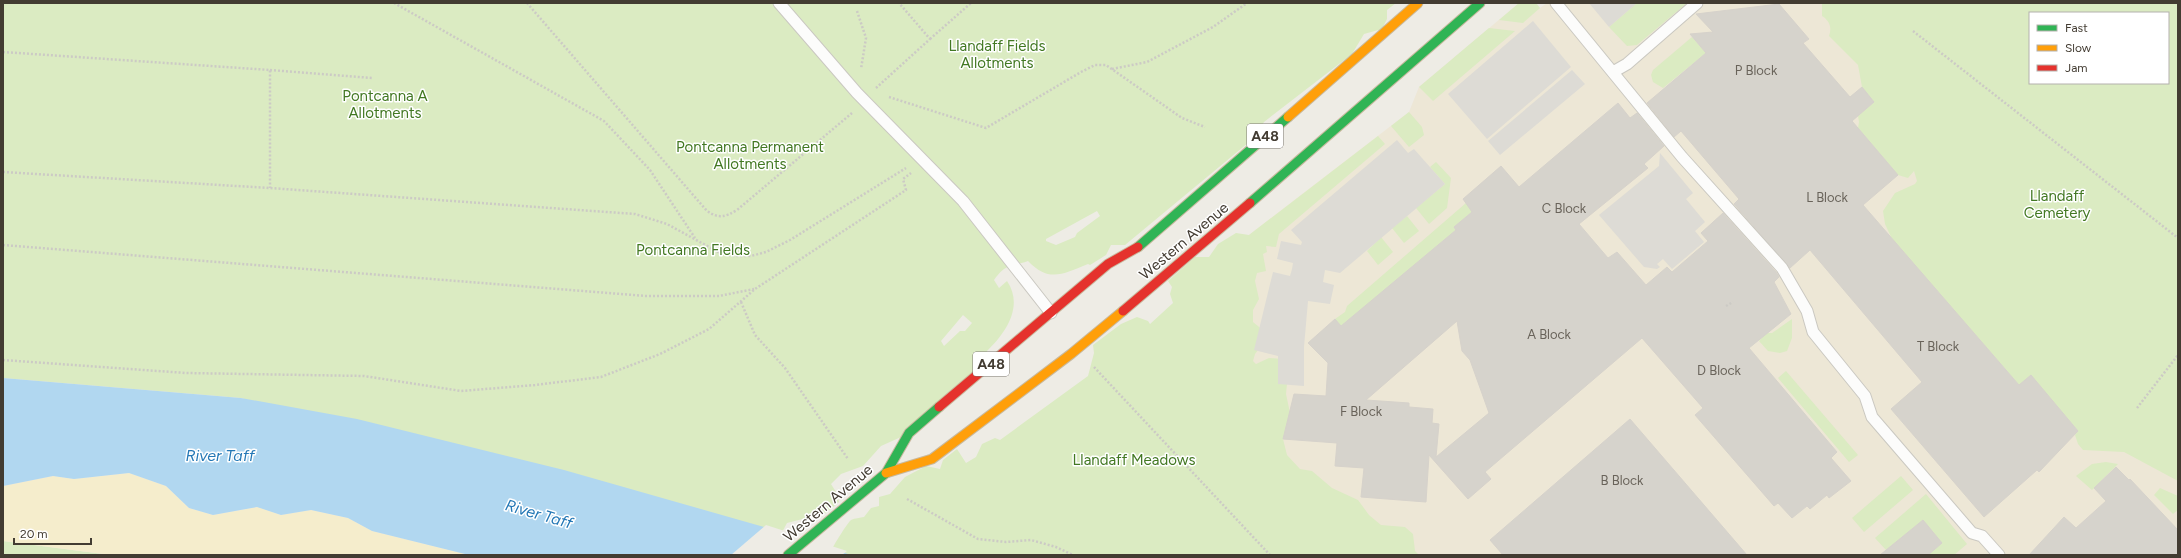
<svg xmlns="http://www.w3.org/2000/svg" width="2181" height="558" font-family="Figtree,sans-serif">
	<rect width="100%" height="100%" fill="#eeece5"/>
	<!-- education -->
	<path fill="#ede7d6" d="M1519,3H1536L1540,8L1547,3H1874L2178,453V555H1333L1245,447L1241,241L1409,112L1419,87Z"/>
	<!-- green -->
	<g fill="#dbebc2" fill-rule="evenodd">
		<path d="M3,3H1396L1387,10V19L1382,29L1364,34L1352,54L1264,122L1254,138L1125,245H1111L1106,255L1090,265L1088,264C1063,274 1049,283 1028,261C1011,267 1006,263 994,280L999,288L1007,281C1024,306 1006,333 987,351L988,360L901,437L881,446L863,466L841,474L831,484L836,492L839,502L826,513L787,523L778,540L241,398L3,378ZM1097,211L1100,216L1077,233L1075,237L1056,245L1046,241V239ZM963,315L972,323L965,331H960L944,346L941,341Z"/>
		<path d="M1519,3H1536L1540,8L1523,23L1499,20Z"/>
		<path d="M1637,3H1687L1637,45L1627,46L1609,27Z"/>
		<path d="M1822,3H2178V481L2124,452L2083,450L2078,444L2075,435L2078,431L2031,376L2019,385L1892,239L1885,224L1883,211L1895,193L1915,184L1917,181L1914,171L1908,178L1898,175L1858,128L1859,122L1858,116L1874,102L1862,87L1858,65L1829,36C1832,28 1830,21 1822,16ZM2030,13H2168V83H2030Z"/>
		<path d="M1489,28L1515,31L1433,101L1419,87Z"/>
		<path d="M1692,37L1706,53L1663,88L1653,82L1651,75L1653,70Z"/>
		<path d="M1409,112L1422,127L1424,135L1409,147L1391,126Z"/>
		<path d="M1378,136L1385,144L1279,234L1276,247L1266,246L1267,252L1263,254L1266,271L1257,273L1255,281L1259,299L1253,310V322L1264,331L1262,345L1255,354L1253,361L1256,364L1269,358L1283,359L1288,373L1286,394L1290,413L1283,439L1287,455L1300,469L1312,471L1332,488L1358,500L1369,515L1381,525L1405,527L1413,534L1415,551L1419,555H829C831,549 848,522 851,520C855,518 860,518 864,517L871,508L879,506V497L890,494L905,477L926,466L940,469L943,460L957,449L966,463L976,457L982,444L995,438L1000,440L1088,376L1094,353L1093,345L1121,324L1137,317L1148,321L1150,324L1173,303L1170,294L1172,287L1168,281L1195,257H1209L1218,244L1236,233L1249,235Z"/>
		<path d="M1436,162L1451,178L1447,208L1429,224L1416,208L1445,184L1430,167Z"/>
		<path d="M1466,203L1473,211L1454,227L1456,230L1360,311L1351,337L1335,319L1345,312L1347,306Z"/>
		<path d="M1407,216L1419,231L1404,243L1392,228Z"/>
		<path d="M1381,237L1393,252L1378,265L1367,251Z"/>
		<path d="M1792,319V338L1787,351L1780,353L1768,351L1759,341L1766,333H1772Z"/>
		<path d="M1786,371L1858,455L1849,462L1778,378Z"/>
		<path d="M2106,462L2118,464L2092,490L2076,476L2092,464Z"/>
		<path d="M1901,476L1913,490L1864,532L1852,518Z"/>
		<path d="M2160,488L2178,496V510L2173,514L2154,495Z"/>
		<path d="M1926,494L1967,544L1954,555H1928L1942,543L1923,520L1886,550L1875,538Z"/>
		<path d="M3,541L111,555H3Z"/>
	</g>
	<!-- sand -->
	<path fill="#f5edcc" d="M129,473L166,486L189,508L213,515L258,507L281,515L311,510L348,518L372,531L469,555H111L3,541V486L53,476L74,479Z"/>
	<!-- parking -->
	<g fill="#dddbd5">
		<path d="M1589,3H1637L1609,27Z"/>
		<path d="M1533,21L1571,67L1487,139L1448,94Z"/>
		<path d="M1572,70L1585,84L1500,155L1488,141Z"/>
		<path d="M1397,140L1408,153L1414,149L1445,184L1340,273L1325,270L1323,282L1334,285L1330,304L1308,301L1304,347V386L1278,384V356L1254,350L1273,272L1290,276L1292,269L1293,263L1277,259L1281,241L1301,245L1302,242L1291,230Z"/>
		<path d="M1660,153L1693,193L1686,199L1705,222L1695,231L1704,242L1672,269L1663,259L1657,264L1660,267L1657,269L1644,267L1599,215L1659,166Z"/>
	</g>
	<!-- water -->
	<path fill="#b1d7f0" d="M3,378L241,398L357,419L564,470L764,527L851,555H469L372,531L348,518L311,510L281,515L257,507L213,515L189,508L166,486L129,473L74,479L53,476L3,486Z"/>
	<!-- pier -->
	<path fill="#eeece5" d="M766,525L847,551L842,555H731Z"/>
	<!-- building -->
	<g fill="#d6d3cc" stroke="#d6d2cb" fill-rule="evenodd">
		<path d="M1779,4L1809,39L1803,43L1850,97L1862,87L1874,102L1852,121L1898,175L1863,205L2019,385L2031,375L2078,431L2039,472L2037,470L1984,517L1891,409L1922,382L1810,250L1790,268L1734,204L1739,199L1681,131L1674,137L1647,103L1706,53L1690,34L1713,32L1696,14Z"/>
		<path d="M1618,103L1630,118L1637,113L1664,146L1644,164L1648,168L1579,224L1608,258L1617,252L1646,285L1667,267L1672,272L1708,241L1701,233L1723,213L1776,272L1779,277L1774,282L1791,314L1749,348L1837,452L1831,458L1851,481L1829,498L1827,495L1810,509L1807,506L1792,518L1778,503L1774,506L1695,415L1703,408L1642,338L1485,472L1491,479L1468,499L1429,455L1426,502L1361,497L1364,468L1335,466L1337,443L1283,439L1294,394L1326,396L1328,363L1308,343L1335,319L1341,326L1456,230L1454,227L1472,212L1463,199L1501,166L1519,187ZM1457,321L1462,351L1470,360L1489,413L1436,457L1439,424L1432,423L1433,409L1409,407V403L1366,400Z"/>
		<path d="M1630,419L1747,555H1503L1490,540Z"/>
		<path d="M2116,467L2129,480L2130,479L2178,530V555H2029L2064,517L2076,528L2106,501L2094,488Z"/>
		<path d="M1923,520L1942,543L1928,555H1880Z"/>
	</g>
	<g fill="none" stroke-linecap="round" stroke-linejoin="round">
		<!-- lane casing -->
		<g stroke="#cac8c1" stroke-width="13">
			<g id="lane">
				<path d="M779,3L857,93L963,201L1051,313"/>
				<path d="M1556,3L1682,157L1782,268L1807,311L1813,332L1865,396L1872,417L1972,533L1982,536L1999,555"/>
				<path d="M1613,72L1627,64L1697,3"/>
			</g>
		</g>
		<!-- fast casing -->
		<g stroke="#c8b99e" stroke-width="11">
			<g id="fast">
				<path d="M1250,203L1480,3"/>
				<path d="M1138,247L1288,117"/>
				<path d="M788,555L886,473L909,433L939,407"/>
			</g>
		</g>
		<!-- slow casing -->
		<g stroke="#c8b99e" stroke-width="11">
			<g id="slow">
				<path d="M1288,117L1418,3"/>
				<path d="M886,473L932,459L1071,354L1123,311"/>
			</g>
		</g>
		<!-- jam casing -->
		<g stroke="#c8b99e" stroke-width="11">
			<g id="jam">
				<path d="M1123,311L1250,203"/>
				<path d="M939,407L1108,264L1138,247"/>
			</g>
		</g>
		<!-- path -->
		<g stroke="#cccac5" stroke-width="2.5" stroke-dasharray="2 2" stroke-linecap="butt">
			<path d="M394,3L604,121L650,170L695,238"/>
			<path d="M527,3L707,211C719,219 725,217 737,210L852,113"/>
			<path d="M857,11L866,38L861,69"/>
			<path d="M1913,31L2178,238"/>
			<path d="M930,39L971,3"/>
			<path d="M3,52L270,70V188"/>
			<path d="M1112,69L1147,62L1213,27L1247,3"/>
			<path d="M270,70L372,78"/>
			<path d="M876,88L930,39L899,3"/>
			<path d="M889,97L986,128L1081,72L1095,65H1106L1182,118L1205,127"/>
			<path d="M3,172L270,188L635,214L667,224L720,253L734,256H751L766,252L790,240L906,168"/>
			<path d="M3,245L646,296H719L754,289"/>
			<path d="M741,302L755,335L785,368L848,459"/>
			<path d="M1726,306L1733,302"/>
			<path d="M3,360L186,373L364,376L461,391L535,385L601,377L660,354L709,329L755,289L906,190L903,179L911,173"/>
			<path d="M1094,367L1270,555"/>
			<path d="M2137,408L2178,355"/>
			<path d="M907,499L978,539L1006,542L1031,540L1056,547L1073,555"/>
		</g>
		<!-- lane -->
		<use href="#lane" stroke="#fcfcfb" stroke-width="11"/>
		<!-- fast -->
		<use href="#fast" stroke="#30b455" stroke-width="9"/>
		<!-- slow -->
		<use href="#slow" stroke="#ff9f0a" stroke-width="9"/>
		<!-- jam -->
		<use href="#jam" stroke="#e5322d" stroke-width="9"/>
	</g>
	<g text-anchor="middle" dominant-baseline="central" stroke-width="3" stroke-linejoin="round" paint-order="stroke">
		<!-- number labels -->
		<g font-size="13" fill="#69635a">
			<text x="1756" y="70">P Block</text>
			<text x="1827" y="197">L Block</text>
			<text x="1564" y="208">C Block</text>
			<text x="1549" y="334">A Block</text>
			<text x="1938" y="346">T Block</text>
			<text x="1719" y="370">D Block</text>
			<text x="1361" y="411">F Block</text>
			<text x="1622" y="480">B Block</text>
		</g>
		<!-- shield labels -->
		<g fill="#fff" stroke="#7b7670" stroke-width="1">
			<rect x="1247" y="124" width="36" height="24" rx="3"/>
			<rect x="973" y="352" width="36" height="24" rx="3"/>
		</g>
		<g font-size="14" font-weight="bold" fill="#433c32">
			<text x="1265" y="136">A48</text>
			<text x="991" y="364">A48</text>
		</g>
		<!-- park labels -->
		<g font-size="15" fill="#427822" stroke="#fff">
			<text x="997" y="46">Llandaff Fields<tspan x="997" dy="17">Allotments</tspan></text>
			<text x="385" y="96">Pontcanna A<tspan x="385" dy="17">Allotments</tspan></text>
			<text x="750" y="147">Pontcanna Permanent<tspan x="750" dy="17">Allotments</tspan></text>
			<text x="2057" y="196">Llandaff<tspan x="2057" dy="17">Cemetery</tspan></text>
			<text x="693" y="250">Pontcanna Fields</text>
			<text x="1134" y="460">Llandaff Meadows</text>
		</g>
		<!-- street labels -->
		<g font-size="15" fill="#433c32" stroke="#fff">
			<text transform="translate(1184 241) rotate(-40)">Western Avenue</text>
			<text transform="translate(828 503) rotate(-40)">Western Avenue</text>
		</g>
		<!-- water labels -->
		<g font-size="16" font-style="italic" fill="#2478b6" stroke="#fff">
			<text x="220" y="455">River Taff</text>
			<text transform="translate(539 514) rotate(16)">River Taff</text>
		</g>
	</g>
	<!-- border -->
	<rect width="2181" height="558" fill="none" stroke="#433c32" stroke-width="8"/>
	<!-- legend -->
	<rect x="2029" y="12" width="140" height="72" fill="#ffffff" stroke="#b4b1ad"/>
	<rect x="2037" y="25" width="20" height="6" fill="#30b455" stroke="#b4b1ad"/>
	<text x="2065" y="32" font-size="12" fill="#433c32">Fast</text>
	<rect x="2037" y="45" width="20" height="6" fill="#ff9f0a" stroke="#b4b1ad"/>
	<text x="2065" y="52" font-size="12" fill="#433c32">Slow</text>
	<rect x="2037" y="65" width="20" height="6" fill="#e5322d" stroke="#b4b1ad"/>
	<text x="2065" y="72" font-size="12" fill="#433c32">Jam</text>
	<!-- scale -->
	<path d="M14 538v6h77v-6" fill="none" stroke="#433c32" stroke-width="2"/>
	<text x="20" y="538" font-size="12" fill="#433c32" stroke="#ffffff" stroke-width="3" paint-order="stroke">20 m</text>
</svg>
